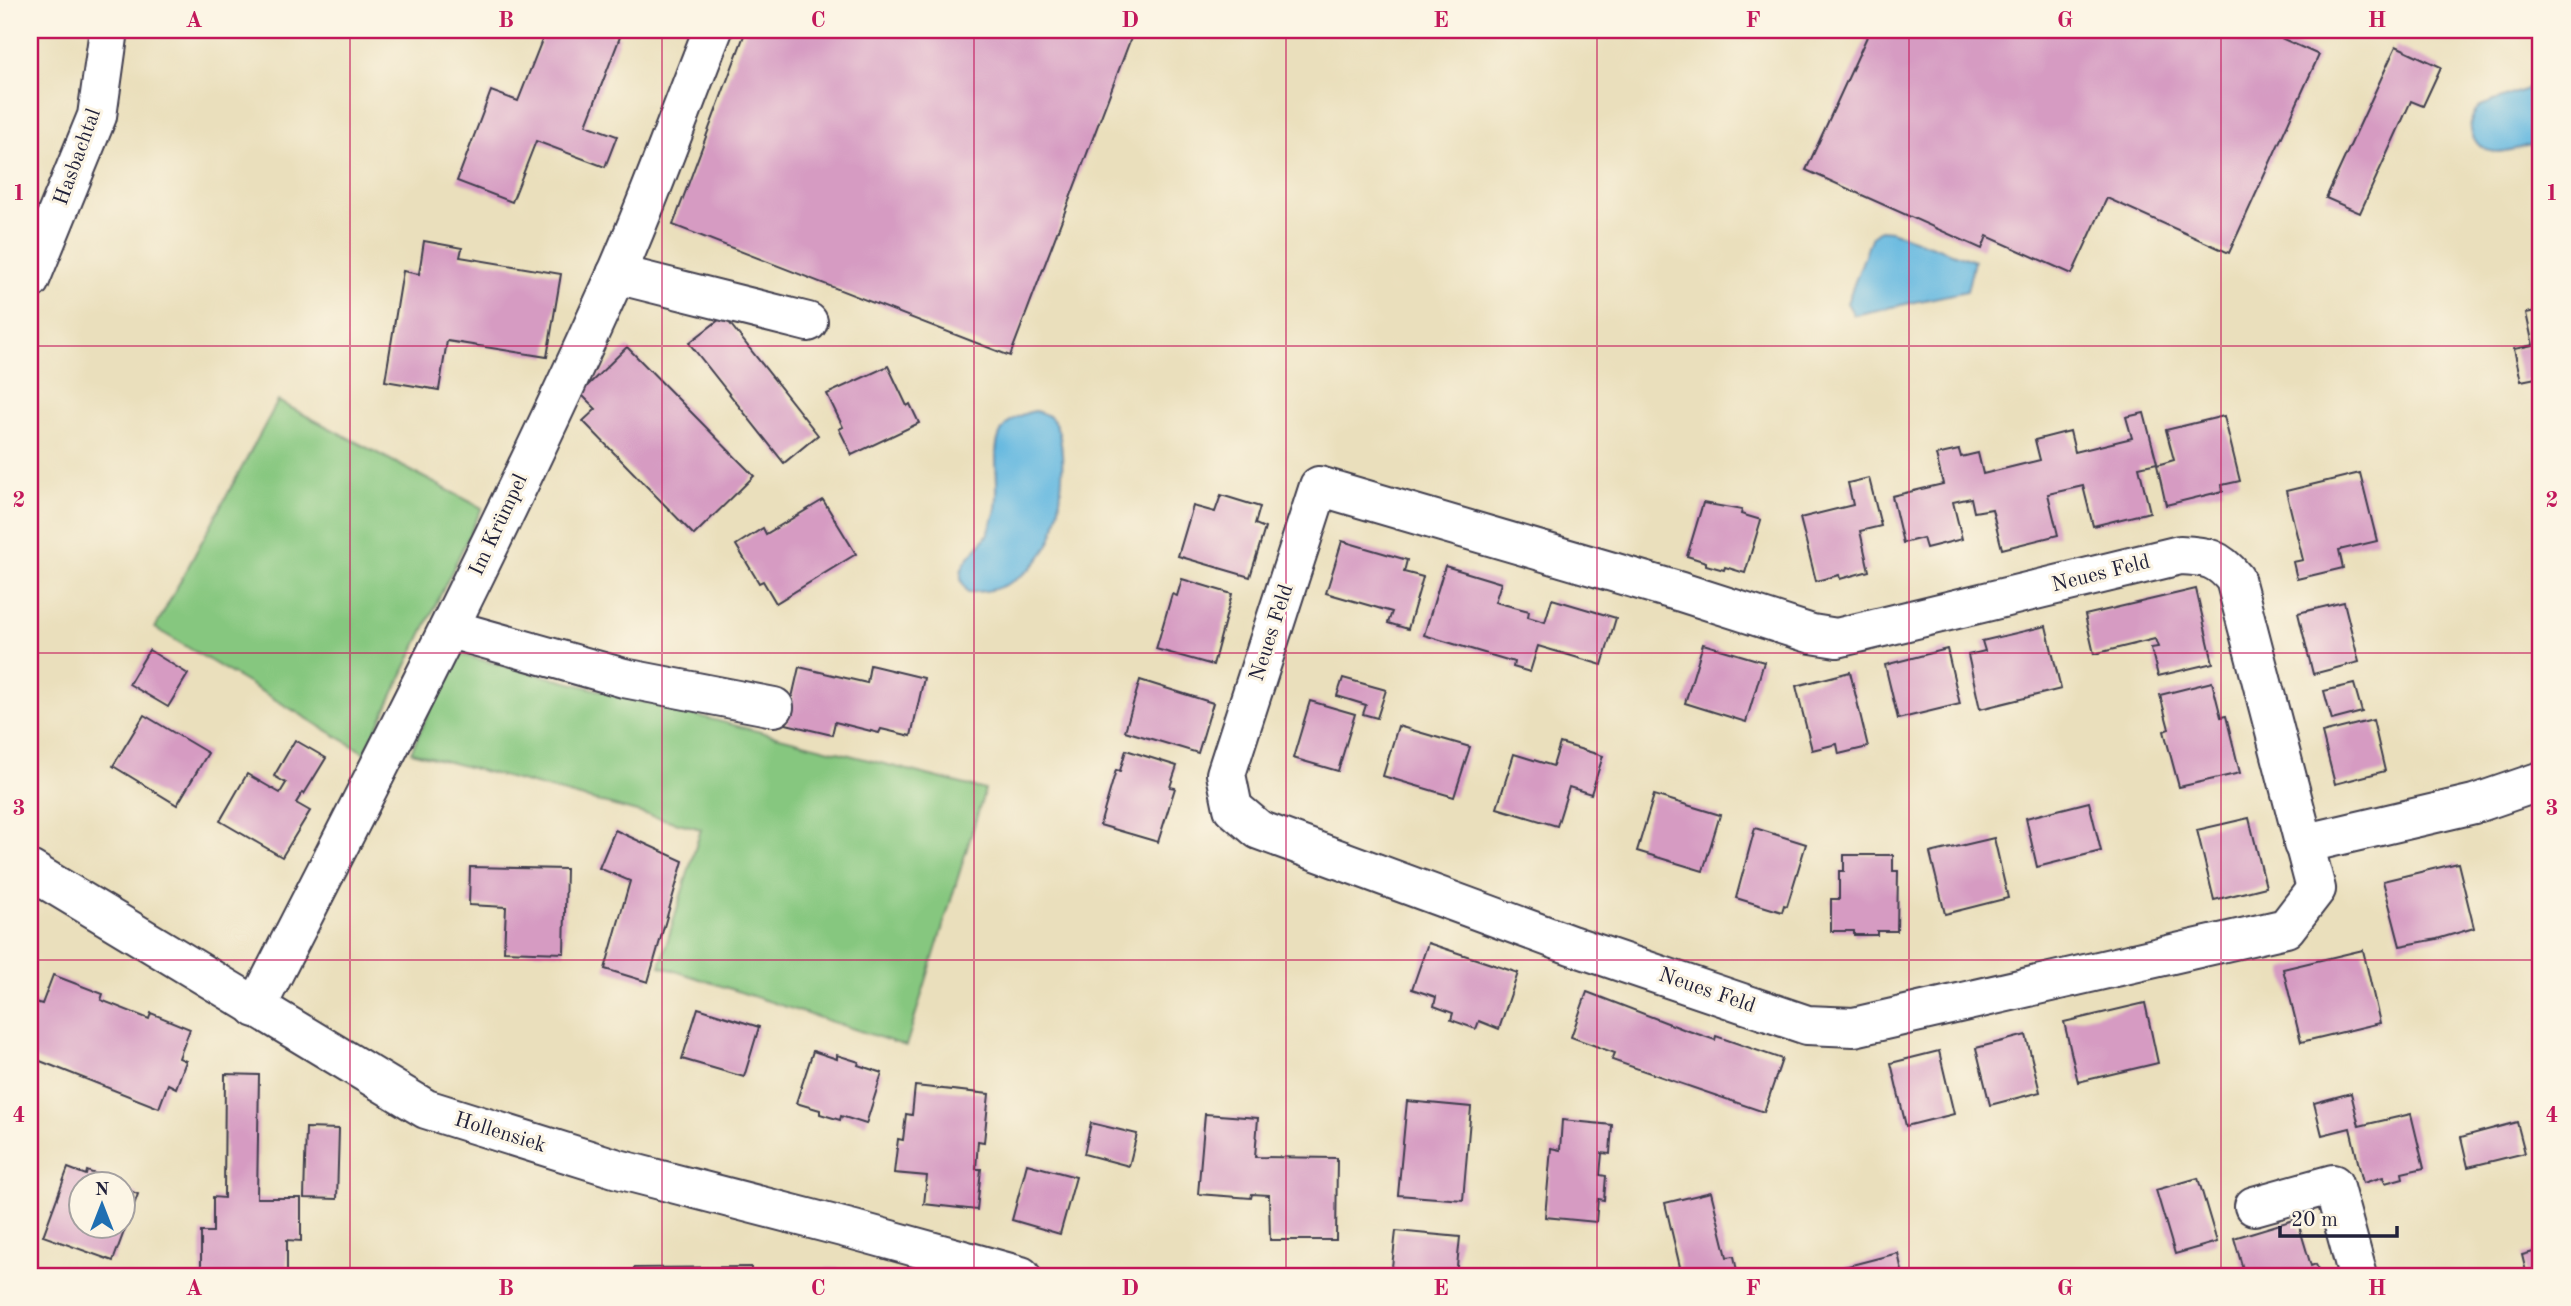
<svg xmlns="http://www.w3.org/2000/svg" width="2571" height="1306" font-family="'Old Standard TT',serif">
	<rect width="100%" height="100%" fill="#fcf5e5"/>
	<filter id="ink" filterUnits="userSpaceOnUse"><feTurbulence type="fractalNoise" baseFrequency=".0143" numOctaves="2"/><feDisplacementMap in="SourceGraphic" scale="14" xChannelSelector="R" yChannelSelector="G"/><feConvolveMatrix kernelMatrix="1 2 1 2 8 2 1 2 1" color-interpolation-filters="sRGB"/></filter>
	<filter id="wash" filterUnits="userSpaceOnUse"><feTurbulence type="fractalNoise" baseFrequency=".00686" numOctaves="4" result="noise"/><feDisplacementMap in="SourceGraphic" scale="28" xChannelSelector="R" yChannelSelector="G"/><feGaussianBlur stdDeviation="1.57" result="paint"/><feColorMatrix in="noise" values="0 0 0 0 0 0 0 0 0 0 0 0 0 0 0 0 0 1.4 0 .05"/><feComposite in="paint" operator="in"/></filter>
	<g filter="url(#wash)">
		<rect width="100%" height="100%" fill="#eadfbc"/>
		<!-- green -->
		<g fill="#86c77f" stroke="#54745d" stroke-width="2">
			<path d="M278,401L482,508L365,753L155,628Z"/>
			<path d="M455,653L985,790L906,1046L660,966L701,829L411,752Z"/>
		</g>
		<!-- water -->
		<g fill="#64b8e0" stroke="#436d8e" stroke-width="2">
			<path d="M2541,84V141C2519,148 2480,166 2471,130C2469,120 2473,113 2480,106Z"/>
			<path d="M1880,230L1891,231L1974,261L1967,291L1854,315L1847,303L1872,236Z"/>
			<path d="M1035,411C1039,412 1046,414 1050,417C1071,434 1061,520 1050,542C1034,574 1002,594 968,592C965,588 961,583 961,578C959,560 981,548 988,533C991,527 993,519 995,513C1005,472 975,423 1035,411Z"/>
		</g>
		<g id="blocks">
			<!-- building -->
			<g fill="#d69bc2">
				<path d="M546,30H601L620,37L586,125L617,136L605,167L536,141L512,202L457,181L491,91L518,101Z"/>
				<path d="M746,30H1134L1010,356L673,225Z"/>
				<path d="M1870,30H2263L2319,55L2229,253L2107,198L2072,274L1987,236L1982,249L1806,170Z"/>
				<path d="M2396,46L2441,67L2423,106L2411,101L2360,213L2326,198Z"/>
				<path d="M424,241L462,248L460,257L561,274L547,357L447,341L439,390L385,381L403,271L419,274Z"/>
				<path d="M2541,310V377L2521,381L2514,349L2533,345L2526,313Z"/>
				<path d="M724,316L818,435L784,463L689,343Z"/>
				<path d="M627,347L754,476L694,535L583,421L596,409L580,393Z"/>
				<path d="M888,366L907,406L910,404L919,423L852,455L839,429L843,427L827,394Z"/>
				<path d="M2144,413L2157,463L2139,467L2150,512L2093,526L2083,486L2048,494L2058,535L2002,549L1992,509L1974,512L1971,498L1953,502L1962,539L1926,548L1923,538L1903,543L1892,496L1943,484L1936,455L1959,450L1961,457L1978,453L1983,474L2040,460L2035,440L2070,431L2075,452L2132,438L2126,417Z"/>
				<path d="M2224,416L2240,481L2222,485L2223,491L2166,505L2157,465L2174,460L2166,430Z"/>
				<path d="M2360,473L2377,541L2339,550L2343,568L2297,579L2293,562L2303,560L2286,491Z"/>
				<path d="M1869,478L1881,526L1860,531L1869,571L1840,579L1839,575L1816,581L1800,518L1853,505L1848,483Z"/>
				<path d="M1221,495L1260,507L1255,524L1265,528L1250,577L1178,556L1193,506L1215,512Z"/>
				<path d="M823,500L856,554L776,603L763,581L759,583L736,545L763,528L766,534Z"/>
				<path d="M1703,503L1742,510L1741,514L1761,520L1745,573L1725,567L1724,570L1706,565V562L1687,556Z"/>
				<path d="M1342,541L1407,560L1404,572L1423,577L1408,629L1388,623L1392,612L1326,593Z"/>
				<path d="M1445,566L1501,583L1495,602L1529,611L1528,617L1545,622L1552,599L1616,618L1602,665L1538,646L1530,672L1513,667L1514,662L1424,635Z"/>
				<path d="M1182,579L1232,594L1213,665L1156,649L1172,594L1177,596Z"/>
				<path d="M2196,589L2213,663L2158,676L2151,648L2158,647L2155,639L2094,654L2085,615Z"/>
				<path d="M2344,602L2359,662L2313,674L2298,613Z"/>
				<path d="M2046,626L2061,689L1980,709L1968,655L1985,651L1982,641Z"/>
				<path d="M1703,644L1764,662L1746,722L1685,703Z"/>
				<path d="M1947,649L1960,704L1898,719L1885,665Z"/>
				<path d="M149,650L188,674L168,707L129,684Z"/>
				<path d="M870,665L924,678L911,736L881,729L879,733L835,722L832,735L786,724L799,667L867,683Z"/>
				<path d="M1850,672L1868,747L1839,754L1837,744L1812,750L1796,686Z"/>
				<path d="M1343,678L1386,690L1377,718L1363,714L1366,705L1337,696Z"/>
				<path d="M1140,680L1213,703L1198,753L1125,731Z"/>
				<path d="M2212,682L2221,717L2226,716L2240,773L2179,787L2164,731L2169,729L2160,695Z"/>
				<path d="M2354,684L2362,712L2332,720L2324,691Z"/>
				<path d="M1310,701L1355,714L1338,771L1293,758Z"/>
				<path d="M144,715L208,753L177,805L113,766Z"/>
				<path d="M2373,720L2385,771L2335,784L2322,733Z"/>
				<path d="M1398,726L1470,747L1454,797L1383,776Z"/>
				<path d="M295,740L326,758L304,794L302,793L296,803L310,811L282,857L220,821L247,774L280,793L286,783L274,776Z"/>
				<path d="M1560,743L1603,756L1591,794L1569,787L1557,826L1497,808L1514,754L1553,766Z"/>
				<path d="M1126,750L1177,766L1170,787L1175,788L1158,842L1100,825L1116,770L1120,771Z"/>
				<path d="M1654,795L1720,815L1703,871L1637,851Z"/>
				<path d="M2089,802L2101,851L2037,867L2026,818Z"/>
				<path d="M2249,818L2266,887L2214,900L2197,830Z"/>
				<path d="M1755,828L1806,844L1787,906L1784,905L1782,912L1736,898Z"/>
				<path d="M615,830L683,861L648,982L605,969L630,881L599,868Z"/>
				<path d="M1994,838L2008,898L1945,914L1930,853Z"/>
				<path d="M1844,855H1893V871H1898L1897,931H1877V935H1854V931H1831V899H1839V871H1844Z"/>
				<path d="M2458,863L2474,928L2437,939L2400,946L2383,881Z"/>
				<path d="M470,867L566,869L564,953L504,951L506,907L469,905Z"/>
				<path d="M1428,943L1518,973L1499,1029L1479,1021L1476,1029L1451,1020L1453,1013L1434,1006L1436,997L1412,989Z"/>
				<path d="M2363,950L2380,1023L2301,1042L2283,969Z"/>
				<path d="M53,975L103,994L101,1000L149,1019L151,1013L190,1029L179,1058L186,1061L176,1088L168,1084L159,1108L30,1057V1015L35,1002L42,1004Z"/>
				<path d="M1587,992L1683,1029L1715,1040L1716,1036L1782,1059L1764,1112L1612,1060L1615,1053L1571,1037Z"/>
				<path d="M2145,1003L2158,1063L2078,1082L2064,1022Z"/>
				<path d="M698,1008L759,1027L744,1077L682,1059Z"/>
				<path d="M2026,1035L2040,1092L1990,1105L1976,1048Z"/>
				<path d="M813,1051L837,1059V1055L859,1062L858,1065L882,1073L866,1124L841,1116L840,1120L820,1114V1110L796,1103Z"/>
				<path d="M1939,1051L1954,1114L1906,1126L1891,1063Z"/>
				<path d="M225,1074L259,1075L257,1198H301V1241L287,1240V1276H201V1232H213V1197L224,1198Z"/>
				<path d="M915,1086L989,1094L984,1142L978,1141L976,1169H981L977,1210L924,1204L927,1176L894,1173L898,1139L903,1140L906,1114L912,1115Z"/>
				<path d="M2351,1093L2359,1126L2411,1114L2424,1168L2402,1173L2403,1178L2385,1183L2383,1177L2363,1183L2350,1128L2322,1135L2314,1103Z"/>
				<path d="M1407,1101L1471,1107L1463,1200L1398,1195Z"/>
				<path d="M1205,1114L1258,1118L1255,1157L1337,1158L1336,1240H1270L1269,1195L1252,1194L1251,1198L1198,1194Z"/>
				<path d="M1562,1120L1612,1125L1610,1154L1602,1153L1600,1175L1606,1176L1604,1200L1598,1199L1596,1222L1545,1217L1551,1148L1560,1150Z"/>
				<path d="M2517,1122L2525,1153L2468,1167L2461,1137Z"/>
				<path d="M1091,1123L1137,1134L1129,1166L1084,1154Z"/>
				<path d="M306,1128L339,1129L337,1199L304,1198Z"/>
				<path d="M1027,1164L1076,1177L1060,1234L1012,1220Z"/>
				<path d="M68,1168L86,1175L87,1171L121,1183L80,1184V1226H122V1188L138,1194L113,1261L43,1236Z"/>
				<path d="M2198,1178L2217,1242L2175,1254L2156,1190Z"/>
				<path d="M1711,1192L1727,1257L1734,1256L1738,1276H1672L1670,1269L1680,1267L1665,1203Z"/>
				<path d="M2297,1219L2311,1266L2316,1264L2320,1276H2245L2234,1238Z"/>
				<path d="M1396,1231L1460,1237L1456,1276H1391Z"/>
				<path d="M2541,1250V1276H2527L2522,1255Z"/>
				<path d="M1898,1253L1903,1276H1846L1844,1267Z"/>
				<path d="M751,1267V1276H634V1268Z"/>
				<path d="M839,1268V1276H806L805,1269Z"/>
			</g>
		</g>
	</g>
	<g filter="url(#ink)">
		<use href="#blocks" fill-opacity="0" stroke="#403e4e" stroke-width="2"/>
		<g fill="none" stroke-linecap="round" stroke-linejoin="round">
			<!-- minor casing -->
			<g stroke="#403e4e" stroke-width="42">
				<g id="minor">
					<path d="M616,274L808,322"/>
					<path d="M30,280L97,116L109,30"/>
					<path d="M1319,486L1681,592L1812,634L1837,638L2180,555C2207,556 2218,558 2235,579L2316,889L2286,928L1854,1027L1807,1025L1571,945L1259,830L1233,808L1226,774Z"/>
					<path d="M450,629L624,678L774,707"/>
					<path d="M2303,844L2474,804L2541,781"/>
					<path d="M30,870L426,1109L618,1169L854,1230L1021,1276"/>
					<path d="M256,1008C380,766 504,525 615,277C651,196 680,112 713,30"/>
					<path d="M2254,1206L2333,1184L2358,1276"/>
				</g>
			</g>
			<!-- minor -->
			<use href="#minor" stroke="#fff" stroke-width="38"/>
		</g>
	</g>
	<!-- grid -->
	<path fill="none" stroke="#c2185b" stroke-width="2" stroke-opacity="0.55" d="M350,30V1276M662,30V1276M974,30V1276M1286,30V1276M1597,30V1276M1909,30V1276M2221,30V1276M30,346H2541M30,653H2541M30,960H2541"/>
	<g text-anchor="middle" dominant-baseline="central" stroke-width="6" stroke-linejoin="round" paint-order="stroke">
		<!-- street labels -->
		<g font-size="21" fill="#22223b" stroke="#fcf5e5">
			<text transform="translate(78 157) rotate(-70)">Hasbachtal</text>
			<text transform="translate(499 525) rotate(-65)">Im Krümpel</text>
			<text transform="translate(2101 574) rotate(-14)">Neues Feld</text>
			<text transform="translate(1272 633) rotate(-72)">Neues Feld</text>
			<text transform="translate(1707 991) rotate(19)">Neues Feld</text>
			<text transform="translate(500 1133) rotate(17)">Hollensiek</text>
		</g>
	</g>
	<!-- margin -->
	<rect width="2571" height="1306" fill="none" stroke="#fcf5e5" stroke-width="77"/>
	<!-- north arrow -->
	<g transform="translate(102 1205)"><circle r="33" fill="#fcf5e5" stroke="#a5a1a1" stroke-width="2"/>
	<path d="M0-5L12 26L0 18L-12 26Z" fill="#1f6fb2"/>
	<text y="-10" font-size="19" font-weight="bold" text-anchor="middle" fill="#22223b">N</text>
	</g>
	<!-- scale -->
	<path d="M2280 1226v10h117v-10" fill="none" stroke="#22223b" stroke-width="3.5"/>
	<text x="2291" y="1226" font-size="21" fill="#22223b" stroke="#fcf5e5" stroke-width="5" paint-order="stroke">20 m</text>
	<rect x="38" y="38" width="2494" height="1230" fill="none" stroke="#c2185b" stroke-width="2.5"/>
	<g font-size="23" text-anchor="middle" font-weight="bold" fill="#c2185b">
		<text x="194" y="27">A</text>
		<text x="506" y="27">B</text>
		<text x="818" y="27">C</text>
		<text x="1130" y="27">D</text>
		<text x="1441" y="27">E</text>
		<text x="1753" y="27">F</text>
		<text x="2065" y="27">G</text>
		<text x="2377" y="27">H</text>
		<text x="19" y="200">1</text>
		<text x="2552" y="200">1</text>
		<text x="19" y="507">2</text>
		<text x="2552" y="507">2</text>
		<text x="19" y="815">3</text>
		<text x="2552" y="815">3</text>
		<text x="19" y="1122">4</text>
		<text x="2552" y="1122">4</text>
		<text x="194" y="1295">A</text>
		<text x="506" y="1295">B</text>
		<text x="818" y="1295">C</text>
		<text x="1130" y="1295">D</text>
		<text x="1441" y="1295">E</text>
		<text x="1753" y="1295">F</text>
		<text x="2065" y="1295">G</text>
		<text x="2377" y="1295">H</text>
	</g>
</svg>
